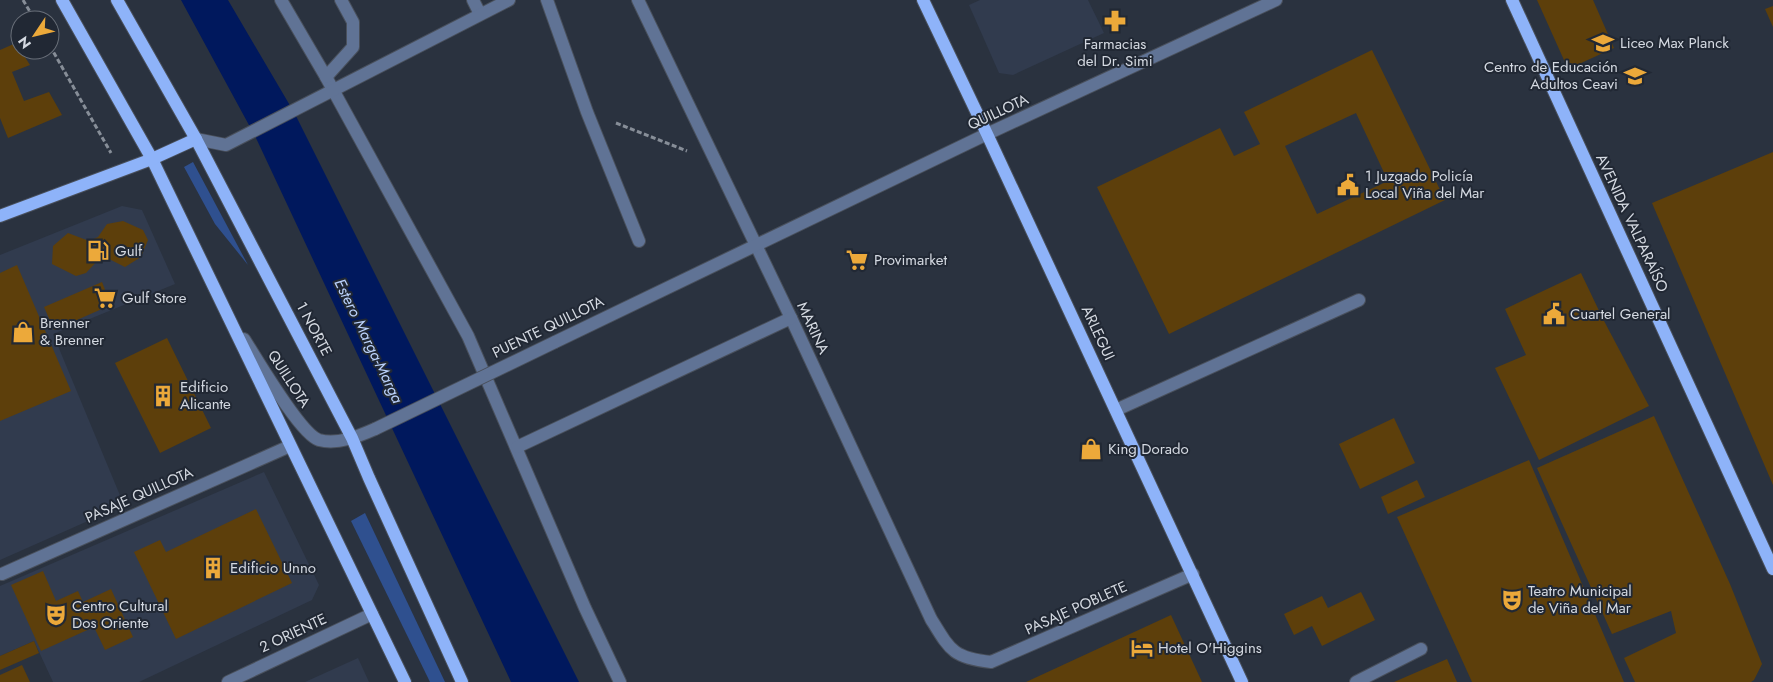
<svg xmlns="http://www.w3.org/2000/svg" width="1773" height="682" font-family="Jost,sans-serif">
	<rect width="100%" height="100%" fill="#2a323f"/>
	<!-- built -->
	<g fill="#313b4e">
		<path d="M980,0H1088L1104,33L1013,75L999,73L969,5Z"/>
		<path d="M122,206L142,210L175,284L53,334L124,505L0,560V255Z"/>
		<path d="M264,472L319,585L312,600L139,682H53L34,641L0,656V586Z"/>
		<path d="M358,658L369,682H305Z"/>
	</g>
	<!-- green -->
	<g fill="#2f508f">
		<path d="M193,162L248,265L215,224L184,167Z"/>
		<path d="M365,513L445,682H430L351,521Z"/>
	</g>
	<!-- water -->
	<path fill="#00185d" d="M181,0H228L295,114L579,682H511L256,138Z"/>
	<!-- building -->
	<g fill="#5d3f0b" fill-rule="evenodd">
		<path d="M1537,0H1593L1614,48L1568,69Z"/>
		<path d="M1773,6V27L1765,9Z"/>
		<path d="M16,43L30,65L12,72L24,101L49,92L62,115L8,138L0,118V50Z"/>
		<path d="M1372,50L1445,200L1169,334L1097,187L1220,128L1234,156L1260,144L1244,112ZM1356,113L1388,181L1317,214L1285,146Z"/>
		<path d="M1773,152V485L1652,203Z"/>
		<path d="M123,221L143,230L148,240L141,257L125,267L107,258L99,259L86,273L76,276L52,264L53,246L68,233L89,241L98,237L107,224Z"/>
		<path d="M17,265L71,391L0,421V273Z"/>
		<path d="M1581,273L1603,319L1649,406L1539,460L1495,368L1526,355L1505,309Z"/>
		<path d="M102,282L111,305L54,330L44,307Z"/>
		<path d="M167,338L211,428L160,453L115,363Z"/>
		<path d="M1654,416L1730,584L1762,664L1754,680L1751,682H1635L1624,658L1676,633L1671,611L1612,634L1537,468Z"/>
		<path d="M1394,418L1415,463L1360,489L1339,444Z"/>
		<path d="M1529,460L1624,682H1472L1397,517Z"/>
		<path d="M1417,480L1425,497L1388,514L1381,497Z"/>
		<path d="M256,509L292,583L176,639L134,552L160,540L166,552Z"/>
		<path d="M43,571L56,601L78,591L83,602L111,589L133,637L105,650L94,627L41,651L11,585Z"/>
		<path d="M1361,592L1375,620L1322,646L1312,626L1294,635L1284,614L1322,596L1328,608Z"/>
		<path d="M1171,615L1202,682H1026Z"/>
		<path d="M34,641L39,653L0,670V656Z"/>
		<path d="M1447,659L1457,682H1394Z"/>
		<path d="M22,665L30,682H0V675Z"/>
	</g>
	<g fill="none" stroke-linecap="round" stroke-linejoin="round">
		<!-- minor casing -->
		<g stroke="#49505c" stroke-width="14">
			<g id="minor">
				<path d="M281,0L326,77L468,336L585,608L620,682"/>
				<path d="M473,0L480,14"/>
				<path d="M547,0L587,112L639,241"/>
				<path d="M638,0L791,318L931,619C950,650 953,658 991,662L1193,574"/>
				<path d="M326,77L353,47V22L341,0"/>
				<path d="M196,139L226,145L509,0"/>
				<path d="M244,339C257,359 300,434 319,440C338,445 359,436 375,429"/>
				<path d="M555,342L987,134L1276,0"/>
				<path d="M1116,410L1359,300"/>
				<path d="M517,447L791,318"/>
				<path d="M2,574L290,446"/>
				<path d="M228,682L372,614"/>
				<path d="M1356,682L1421,649"/>
			</g>
		</g>
		<!-- major casing -->
		<g stroke="#49505c" stroke-width="14">
			<g id="major">
				<path d="M62,0L152,159L405,682"/>
				<path d="M117,0L196,139L352,438L369,478L462,682"/>
				<path d="M923,0L987,134L1242,682"/>
				<path d="M1512,0L1773,569"/>
				<path d="M0,216L152,159L196,139"/>
			</g>
		</g>
		<!-- path -->
		<g stroke="#878e98" stroke-width="3" stroke-dasharray="5 2.5" stroke-linecap="butt">
			<path d="M23,0L35,20"/>
			<path d="M50,46L111,153"/>
			<path d="M616,123L687,151"/>
		</g>
		<!-- minor -->
		<use href="#minor" stroke="#607395" stroke-width="12"/>
		<!-- major -->
		<use href="#major" stroke="#8eb3f9" stroke-width="12"/>
		<!-- minor-bridge casing -->
		<g stroke="#49505c" stroke-width="14" stroke-linecap="butt">
			<path id="minor-bridge" d="M375,429L555,342"/>
		</g>
		<!-- minor-bridge -->
		<use href="#minor-bridge" stroke="#607395" stroke-width="12"/>
	</g>
	<!-- icons -->
	<defs>
		<g id="pharmacy-bare" transform="scale(1.725)"><path d="M-2-6h4v4h4v4h-4v4h-4v-4h-4v-4h4Z" fill="#eca93a" stroke="#212834" stroke-width="2.5" paint-order="stroke"/></g>
		<g id="school-bare" transform="scale(1.725)"><path d="M0-5L7-2L0 1L-7-2ZM-4 1L0 2.5L4 1V4Q0 6-4 4Z" fill="#eca93a" stroke="#212834" stroke-width="2.5" paint-order="stroke"/></g>
		<g id="civic-bare" transform="scale(1.725)"><path d="M-.6-6.5H3V-4.5H.6V-3L4-1V1h2V6H-6V1h2V-1L-.6-3ZM-1.2 2.5V6h2.4V2.5Z" fill="#eca93a" stroke="#212834" stroke-width="2.5" paint-order="stroke"/></g>
		<g id="fuel-bare" transform="scale(1.725)"><path d="M-5.5-6h7V0h2V4h1.3V-2.5L3-4.5l.8-.8L6-3V5H2.5V1h-1V6h-7ZM-4.2-4.7v3.2H.2V-4.7Z" fill="#eca93a" stroke="#212834" stroke-width="2.5" paint-order="stroke"/></g>
		<g id="supermarket-bare" transform="scale(1.725)"><path d="M-6-5.5h2.5l.6 2H6L4.5 2H-2.5L-4.4-4H-6ZM-1.5 3.2a1.3 1.3 0 1 0 .1 0ZM3 3.2a1.3 1.3 0 1 0 .1 0Z" fill="#eca93a" stroke="#212834" stroke-width="2.5" paint-order="stroke"/></g>
		<g id="shop-bare" transform="scale(1.725)"><path d="M-5-2.5h2.3a2.7 3.5 0 0 1 5.4 0H5L5.5 6h-11ZM-1.5-2.5h3a1.5 2.3 0 0 0-3 0Z" fill="#eca93a" stroke="#212834" stroke-width="2.5" paint-order="stroke"/></g>
		<g id="building-bare" transform="scale(1.725)"><path d="M-4-6H4V6H1V3H-1V6H-4ZM-2.5-4.3h1.7v1.8h-1.7ZM.8-4.3h1.7v1.8H.8ZM-2.5-1h1.7V.8h-1.7ZM.8-1h1.7V.8H.8Z" fill="#eca93a" stroke="#212834" stroke-width="2.5" paint-order="stroke"/></g>
		<g id="theatre-bare" transform="scale(1.725)"><path d="M-5-5.5Q0-4 5-5.5V0Q5 5 0 6Q-5 5-5 0ZM-3.3-2.5H-1v1.5H-3.3ZM1-2.5H3.3v1.5H1ZM-2.8 1Q0 5.5 2.8 1Z" fill="#eca93a" stroke="#212834" stroke-width="2.5" paint-order="stroke"/></g>
		<g id="hotel-bare" transform="scale(1.725)"><path d="M-6-4.5h1.5V1H6V5H4.5V3h-9V5H-6ZM-4 0a1.8 1.8 0 1 1 3.6 0ZM.5 0V-2.5h3Q6-2.5 6 0Z" fill="#eca93a" stroke="#212834" stroke-width="2.5" paint-order="stroke"/></g>
	</defs>
	<g fill-rule="evenodd">
		<use href="#pharmacy-bare" x="1115" y="21"/>
		<use href="#school-bare" x="1603" y="43"/>
		<use href="#school-bare" x="1635" y="76"/>
		<use href="#civic-bare" x="1348" y="185"/>
		<use href="#fuel-bare" x="98" y="251"/>
		<use href="#supermarket-bare" x="857" y="260"/>
		<use href="#supermarket-bare" x="105" y="298"/>
		<use href="#civic-bare" x="1554" y="314"/>
		<use href="#shop-bare" x="23" y="332"/>
		<use href="#building-bare" x="163" y="396"/>
		<use href="#shop-bare" x="1091" y="449"/>
		<use href="#building-bare" x="213" y="568"/>
		<use href="#theatre-bare" x="1512" y="600"/>
		<use href="#theatre-bare" x="56" y="615"/>
		<use href="#hotel-bare" x="1142" y="648"/>
	</g>
	<g text-anchor="middle" dominant-baseline="central" stroke-width="4" stroke-linejoin="round" paint-order="stroke">
		<!-- poi labels -->
		<g font-size="15" fill="#d4d9e1" stroke="#212834" text-anchor="start">
			<text x="1620" y="43">Liceo Max Planck</text>
			<text x="1115" y="44" text-anchor="middle">Farmacias<tspan x="1115" dy="17">del Dr. Simi</tspan></text>
			<text x="1618" y="67" text-anchor="end">Centro de Educación<tspan x="1618" dy="17">Adultos Ceavi</tspan></text>
			<text x="1365" y="176">1 Juzgado Policía<tspan x="1365" dy="17">Local Viña del Mar</tspan></text>
			<text x="115" y="251">Gulf</text>
			<text x="874" y="260">Provimarket</text>
			<text x="122" y="298">Gulf Store</text>
			<text x="1570" y="314">Cuartel General</text>
			<text x="40" y="323">Brenner<tspan x="40" dy="17">&amp; Brenner</tspan></text>
			<text x="180" y="387">Edificio<tspan x="180" dy="17">Alicante</tspan></text>
			<text x="1108" y="449">King Dorado</text>
			<text x="230" y="568">Edificio Unno</text>
			<text x="1528" y="591">Teatro Municipal<tspan x="1528" dy="17">de Viña del Mar</tspan></text>
			<text x="72" y="606">Centro Cultural<tspan x="72" dy="17">Dos Oriente</tspan></text>
			<text x="1158" y="648">Hotel O'Higgins</text>
		</g>
		<!-- street labels -->
		<g font-size="15" fill="#d4d9e1" stroke="#212834">
			<text transform="translate(998 112) rotate(-25)">QUILLOTA</text>
			<text transform="translate(1632 223) rotate(65)">AVENIDA VALPARAÍSO</text>
			<text transform="translate(548 327) rotate(-26)">PUENTE QUILLOTA</text>
			<text transform="translate(813 328) rotate(65)">MARINA</text>
			<text transform="translate(314 329) rotate(62)">1 NORTE</text>
			<text transform="translate(1098 333) rotate(65)">ARLEGUI</text>
			<text transform="translate(289 379) rotate(57)">QUILLOTA</text>
			<text transform="translate(139 495) rotate(-24)">PASAJE QUILLOTA</text>
			<text transform="translate(1076 608) rotate(-24)">PASAJE POBLETE</text>
			<text transform="translate(293 633) rotate(-25)">2 ORIENTE</text>
		</g>
		<!-- water labels -->
		<g font-size="16" font-style="italic" fill="#bad1fb" stroke="#212834">
			<text transform="translate(369 341) rotate(64)">Estero Marga-Marga</text>
		</g>
	</g>
	<!-- north arrow -->
	<g transform="translate(35 35) rotate(235)"><circle r="24" fill="#212834" stroke="#696f79"/>
	<path d="M0-4L9 19L0 12L-9 19Z" fill="#eca93a"/>
	<text y="-8" font-size="14" font-weight="bold" text-anchor="middle" fill="#d4d9e1">N</text>
	</g>
</svg>
